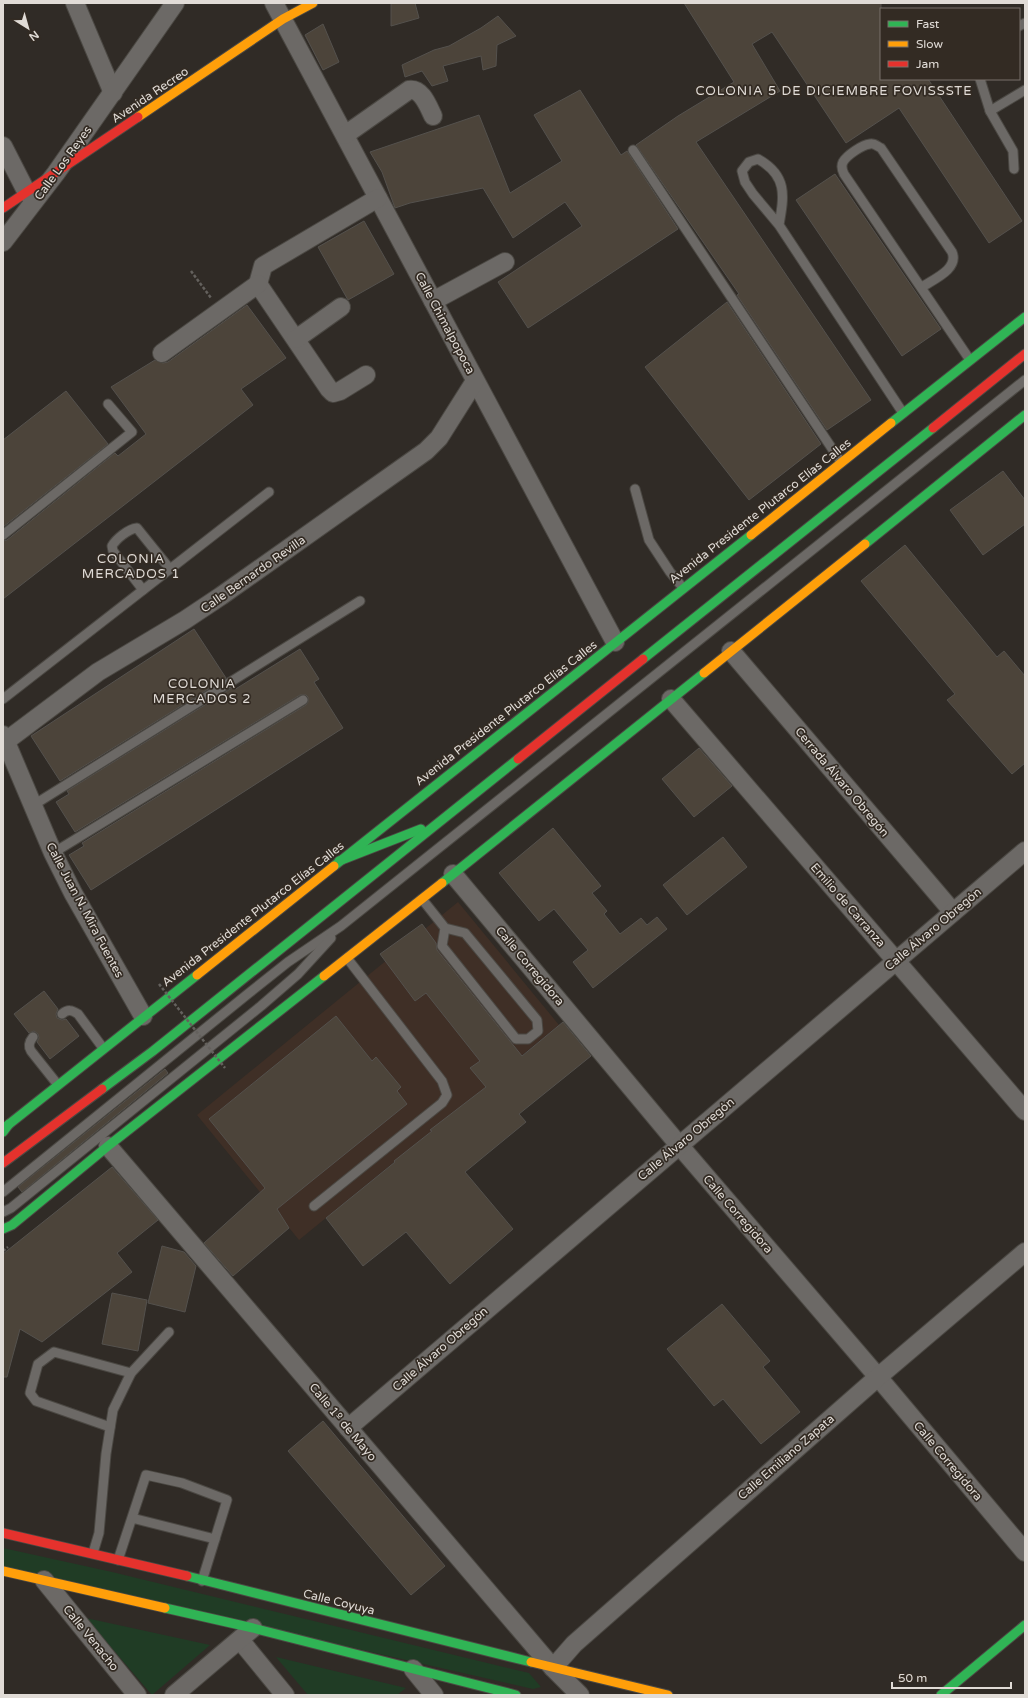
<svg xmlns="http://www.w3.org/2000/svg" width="1028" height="1698" font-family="'Varela Round',sans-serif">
	<rect width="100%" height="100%" fill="#302b26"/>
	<!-- medical -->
	<path fill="#3f2f26" d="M458,902L559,1025L493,1079L492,1082L299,1240L197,1115Z"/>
	<!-- green -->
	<g fill="#203c25">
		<path d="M3,1548L112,1572L529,1673L541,1687L533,1689L3,1568Z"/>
		<path d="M86,1618L210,1645L152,1695Z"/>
		<path d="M276,1657L406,1688L397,1695H308Z"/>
	</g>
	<!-- building -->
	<g fill="#4c443a" stroke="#54514d">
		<path d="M391,3H415L419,18L391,26Z"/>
		<path d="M684,3H881V79H928L1022,221L989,243L899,108L846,143L772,32L752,44L780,91L696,142L871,400L827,430L737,295L739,294L636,145L678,116L734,82Z"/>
		<path d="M498,16L516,36L497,45L496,66L483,70L481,56L443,66L448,81L432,86L422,71L405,77L402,65L434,50L449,46L481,28Z"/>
		<path d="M323,24L339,62L323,70L305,35Z"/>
		<path d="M580,90L621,155L627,151L678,229L528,328L498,282L582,226L565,202L513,238L483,188L410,203L395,208L382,172L370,152L479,115L510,193L562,161L534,115Z"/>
		<path d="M835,174L941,329L902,356L796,200Z"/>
		<path d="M364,221L394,274L348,300L318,247Z"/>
		<path d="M727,302L821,444L749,500L645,367Z"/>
		<path d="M247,305L286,358L241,389L253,405L3,599V541L7,540L115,453L118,456L146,434L111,387L155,360L163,363L168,362Z"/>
		<path d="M66,391L108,444L3,527V440Z"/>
		<path d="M1003,471L1025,500V524L983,555L950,510Z"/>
		<path d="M905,545L997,657L1004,651L1025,676V763L1012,774L947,700L955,694L861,581Z"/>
		<path d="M194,629L226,678L60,781L31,736Z"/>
		<path d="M300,649L319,679L314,682L343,728L91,890L69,855L84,846L82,843L306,705L308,702V697L306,695H300L75,832L56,802L69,794L67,791L232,688L234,690Z"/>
		<path d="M699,748L732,786L694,817L662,779Z"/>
		<path d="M553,828L601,886L592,893L607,911L604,914L620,934L641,918L647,925L657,917L667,929L593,988L573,962L588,950L554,909L539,921L499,873Z"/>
		<path d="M723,837L747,867L687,915L663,885Z"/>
		<path d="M422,924L436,943L437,950L522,1056L563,1022L591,1056L519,1114L526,1122L465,1172L513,1229L450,1284L406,1232L363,1266L326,1218L395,1162L394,1161L432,1131L430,1130L486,1087L470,1068L480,1061L426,993L415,1001L380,954Z"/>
		<path d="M44,991L58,1009L56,1014L57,1018L62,1020L66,1019L79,1036L50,1059L37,1042L39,1038L38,1034L34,1031L29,1033L14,1014Z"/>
		<path d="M336,1016L372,1061L376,1057L401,1087L397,1091L407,1104L277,1209L289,1228L233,1276L204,1243L265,1188L209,1119Z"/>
		<path d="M165,1069L168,1073L22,1192L18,1187Z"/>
		<path d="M112,1167L158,1220L117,1253L132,1272L42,1342L20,1329L7,1377H3V1254Z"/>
		<path d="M162,1246L184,1252L196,1266L185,1312L148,1303Z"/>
		<path d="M112,1293L147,1300L138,1351L102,1344Z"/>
		<path d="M722,1304L770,1361L763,1367L800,1412L761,1444L723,1399L714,1406L667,1349Z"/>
		<path d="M323,1421L445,1566L411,1595L288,1451Z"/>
	</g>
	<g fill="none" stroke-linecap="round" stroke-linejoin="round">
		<!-- lane casing -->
		<g stroke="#4b4843" stroke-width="11">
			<g id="lane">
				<path d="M1019,26L1025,23"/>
				<path d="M980,79L990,111"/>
				<path d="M633,150L841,462"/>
				<path d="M1014,169L1013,151L990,111L1025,90"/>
				<path d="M779,225C784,196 788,176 758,159L749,162L742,171L745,182L753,194L779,225L903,413"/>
				<path d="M922,287C934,279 959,269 952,252L881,148C877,146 874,143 870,144C862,145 847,155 843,162C841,166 842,170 844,174L970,360"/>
				<path d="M635,489L649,540L670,572L683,588"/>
				<path d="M3,535L132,432L108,404"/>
				<path d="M143,590L113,551L112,546C116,539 128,529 137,528L170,569"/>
				<path d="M3,699L269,492"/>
				<path d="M32,806L360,601"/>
				<path d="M53,853L303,700"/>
				<path d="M422,899L445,928L465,933L537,1020L538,1031L528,1039H516L442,946L445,928"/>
				<path d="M62,1014C68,1009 72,1010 78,1014L103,1048"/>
				<path d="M33,1037C29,1042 28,1046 31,1051L58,1085"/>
				<path d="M3,1192L249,993L288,962L341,926L1025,380"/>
				<path d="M314,1206L442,1103L447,1095L442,1081L347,958"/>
				<path d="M3,1212L11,1208L261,1006L298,974L331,938"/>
				<path d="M110,1427L36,1401L30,1393L38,1364L54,1352L131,1373"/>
				<path d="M93,1553L99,1533L106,1454L113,1410L131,1373L169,1332"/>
				<path d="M118,1560L146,1475L182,1483L227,1500L215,1539L132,1518"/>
				<path d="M202,1581L215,1539"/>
			</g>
		</g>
		<!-- street casing -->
		<g stroke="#4b4843" stroke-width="20">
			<g id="street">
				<path d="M75,3L113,93"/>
				<path d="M274,3L615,642"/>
				<path d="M345,135L409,90C422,88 428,106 433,116"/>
				<path d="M3,146L27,193"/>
				<path d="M3,242L56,173L175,3"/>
				<path d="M258,284L329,389L333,393L340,391L366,375"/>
				<path d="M258,284L263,266L378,198"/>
				<path d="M433,301L505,262"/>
				<path d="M296,339L341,307"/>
				<path d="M162,353L258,284"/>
				<path d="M731,651L953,912"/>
				<path d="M671,699L1025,1111"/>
				<path d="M3,735L53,853L73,893L143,1016"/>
				<path d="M6,741L98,672L185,620L221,596L426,451L439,438L475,381"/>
				<path d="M453,874L679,1145L878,1377L1025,1552"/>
				<path d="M108,1146L553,1668L580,1695"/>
				<path d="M348,1428L1025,851"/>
				<path d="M44,1580L137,1695"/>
				<path d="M240,1640L285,1695"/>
				<path d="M553,1668L574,1644L878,1377L1025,1252"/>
				<path d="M413,1669L434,1695"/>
				<path d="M174,1695L253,1628"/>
			</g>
		</g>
		<!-- fast casing -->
		<g stroke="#4b4843" stroke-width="11">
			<g id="fast">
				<path d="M891,423L1025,317"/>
				<path d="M865,544L1025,415"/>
				<path d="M643,659L933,428"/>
				<path d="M339,861L421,829"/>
				<path d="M334,866L751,535"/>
				<path d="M442,883L704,673"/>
				<path d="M102,1089L153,1051L518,759"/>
				<path d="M3,1129L197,975"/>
				<path d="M3,1132L9,1124"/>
				<path d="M3,1229L12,1225L108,1146L324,976"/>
				<path d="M187,1576L531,1662"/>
				<path d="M165,1608L253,1628L516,1695"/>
				<path d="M941,1695L1025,1625"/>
			</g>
		</g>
		<!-- slow casing -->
		<g stroke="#4b4843" stroke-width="11">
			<g id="slow">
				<path d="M138,117L283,19L313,3"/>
				<path d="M751,535L891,423"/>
				<path d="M704,673L865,544"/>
				<path d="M197,975L334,866"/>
				<path d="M324,976L442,883"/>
				<path d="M3,1571L165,1608"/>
				<path d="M531,1662L668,1695"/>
			</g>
		</g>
		<!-- jam casing -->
		<g stroke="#4b4843" stroke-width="11">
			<g id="jam">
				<path d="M3,208L138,117"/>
				<path d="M933,428L1025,354"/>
				<path d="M518,759L643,659"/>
				<path d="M3,1163L102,1089"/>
				<path d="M3,1533L187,1576"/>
			</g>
		</g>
		<!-- path -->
		<g stroke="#64615d" stroke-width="2.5" stroke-dasharray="3 2" stroke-linecap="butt">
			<path d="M191,271L211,298"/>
			<path d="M3,1251L8,1247"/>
		</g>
		<!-- lane -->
		<use href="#lane" stroke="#6c6966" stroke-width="9"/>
		<!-- street -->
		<use href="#street" stroke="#6c6966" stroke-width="18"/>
		<!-- fast -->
		<use href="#fast" stroke="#30b455" stroke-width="9"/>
		<!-- slow -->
		<use href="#slow" stroke="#ff9f0a" stroke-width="9"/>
		<!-- jam -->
		<use href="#jam" stroke="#e5322d" stroke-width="9"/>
		<!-- path-bridge -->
		<path stroke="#64615d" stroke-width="2.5" stroke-dasharray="3 2" stroke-linecap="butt" d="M159,984L225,1068"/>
	</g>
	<g text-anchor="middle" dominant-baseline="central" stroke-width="3.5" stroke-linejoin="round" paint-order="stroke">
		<!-- street labels -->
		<g font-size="12" fill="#e0dbd6" stroke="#332b23">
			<text transform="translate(150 95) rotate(-34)">Avenida Recreo</text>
			<text transform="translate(63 163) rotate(-54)">Calle Los Reyes</text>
			<text transform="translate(445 323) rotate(62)">Calle Chimalpopoca</text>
			<text transform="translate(760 511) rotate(-38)">Avenida Presidente Plutarco Elías Calles</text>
			<text transform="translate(253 574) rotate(-35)">Calle Bernardo Revilla</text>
			<text transform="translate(506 713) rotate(-38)">Avenida Presidente Plutarco Elías Calles</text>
			<text transform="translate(842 782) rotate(50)">Cerrada Álvaro Obregón</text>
			<text transform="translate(848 905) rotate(49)">Emilio de Carranza</text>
			<text transform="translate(85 910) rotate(62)">Calle Juan N. Mira Fuentes</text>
			<text transform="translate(253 914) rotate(-38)">Avenida Presidente Plutarco Elías Calles</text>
			<text transform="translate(933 929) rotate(-40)">Calle Álvaro Obregón</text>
			<text transform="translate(530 966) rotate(50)">Calle Corregidora</text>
			<text transform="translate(686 1139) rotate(-40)">Calle Álvaro Obregón</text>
			<text transform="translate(738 1214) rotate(49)">Calle Corregidora</text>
			<text transform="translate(440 1349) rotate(-41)">Calle Álvaro Obregón</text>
			<text transform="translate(343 1422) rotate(50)">Calle 1º de Mayo</text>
			<text transform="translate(786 1457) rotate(-41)">Calle Emiliano Zapata</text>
			<text transform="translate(948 1461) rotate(50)">Calle Corregidora</text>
			<text transform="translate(339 1602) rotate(14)">Calle Coyuya</text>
			<text transform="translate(91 1638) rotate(51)">Calle Venacho</text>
		</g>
		<!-- neighbourhood labels -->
		<g font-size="13" letter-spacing="1" fill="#e0dbd6" stroke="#332b23">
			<text x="834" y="91">COLONIA 5 DE DICIEMBRE FOVISSSTE</text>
			<text x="131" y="559">COLONIA<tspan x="131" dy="15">MERCADOS 1</tspan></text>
			<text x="202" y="684">COLONIA<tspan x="202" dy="15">MERCADOS 2</tspan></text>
		</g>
	</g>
	<!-- border -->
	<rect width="1028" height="1698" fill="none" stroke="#e0dbd6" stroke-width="8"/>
	<!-- legend -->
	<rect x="880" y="8" width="140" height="72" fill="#332b23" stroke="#78716b"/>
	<rect x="888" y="21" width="20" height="6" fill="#30b455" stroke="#78716b"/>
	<text x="916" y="28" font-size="12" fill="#e0dbd6">Fast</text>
	<rect x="888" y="41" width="20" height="6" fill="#ff9f0a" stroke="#78716b"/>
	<text x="916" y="48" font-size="12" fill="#e0dbd6">Slow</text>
	<rect x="888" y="61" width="20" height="6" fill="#e5322d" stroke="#78716b"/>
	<text x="916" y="68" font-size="12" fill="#e0dbd6">Jam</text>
	<!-- north arrow -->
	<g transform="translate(28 28) rotate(143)" stroke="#332b23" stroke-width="3" paint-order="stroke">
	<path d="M0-3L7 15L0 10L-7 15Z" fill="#e0dbd6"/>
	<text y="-6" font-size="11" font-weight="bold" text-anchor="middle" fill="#e0dbd6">N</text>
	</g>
	<!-- scale -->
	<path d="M892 1682v6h119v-6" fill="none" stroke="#e0dbd6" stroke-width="2"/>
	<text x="898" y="1682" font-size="12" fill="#e0dbd6" stroke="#332b23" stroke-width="3" paint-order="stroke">50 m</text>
</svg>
